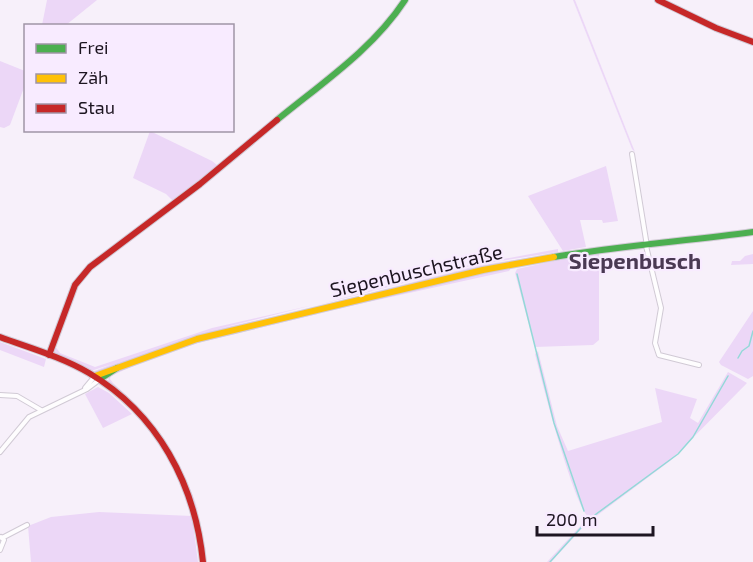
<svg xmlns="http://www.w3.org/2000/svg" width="753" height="562" font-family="'Exo 2',sans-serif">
	<rect width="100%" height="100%" fill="#f7f0fa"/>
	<!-- green -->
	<g fill="#ecd7f7">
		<path d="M47,0H97L66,25H42Z"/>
		<path d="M573,0H575L635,152L632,149Z"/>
		<path d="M0,61L25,71V85L10,125L4,128L0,127Z"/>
		<path d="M150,131L212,161L218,166L174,202L166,194L133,178Z"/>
		<path d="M606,166L618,221L603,223L602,220H580L586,247L563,251L528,196Z"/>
		<path d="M558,249V252L474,265L318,305L443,270Z"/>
		<path d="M599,251V340L593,345L535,347L515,273L517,269Z"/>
		<path d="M560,253L319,306L476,266Z"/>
		<path d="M753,254V264L731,265L732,261H740L745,256Z"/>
		<path d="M511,268L509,271L323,312L415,288Z"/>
		<path d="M313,305L218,329L312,308L96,372H92L112,364L91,371L54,353L55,346L60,353L95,367L212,328Z"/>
		<path d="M753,311V376L748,379L721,365L719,362Z"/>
		<path d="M313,313L317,314L201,342L151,358L111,376L110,379L113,383C156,421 180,457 199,512L178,464L118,389L108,382L109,377L125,367L195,341Z"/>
		<path d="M0,342L46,359L44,367L0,350Z"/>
		<path d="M538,351L557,426L568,451L662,422L655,388L697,399L690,418L698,423L728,372L747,383L670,461L591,520C575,512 541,378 535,354Z"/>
		<path d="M98,387L109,393L132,414L103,428L85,394Z"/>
		<path d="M99,512L192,516L198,562H31L28,526L51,517Z"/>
		<path d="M586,520V524L551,562H547Z"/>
	</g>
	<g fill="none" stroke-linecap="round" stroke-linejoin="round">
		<!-- stream -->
		<g stroke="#93d9d8" stroke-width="1.5">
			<path d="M517,274L554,423L584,511"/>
			<path d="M738,358L742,351L749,346L753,331"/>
			<path d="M550,562L588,520L678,454L693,437L728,376"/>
		</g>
		<!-- street casing -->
		<g stroke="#d1cad5" stroke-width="6">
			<g id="street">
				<path d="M632,154L647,246"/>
				<path d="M646,246L661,308L655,343L659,355L699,365"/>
				<path d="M85,388L95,376"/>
				<path d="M0,395L17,396L41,410"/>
				<path d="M0,452L29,417L87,389L99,380"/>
				<path d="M2,538L27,525"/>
				<path d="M0,550L4,540L1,537"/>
			</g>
		</g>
		<!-- fast casing -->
		<g stroke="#d1cad5" stroke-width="8">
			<g id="fast">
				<path d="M277,120C322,83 373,49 405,0"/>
				<path d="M554,257C620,246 687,241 753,232"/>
				<path d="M100,379L117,368"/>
			</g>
		</g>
		<!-- slow casing -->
		<g stroke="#d1cad5" stroke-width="8">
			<path id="slow" d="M95,376L197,339L483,270L554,257"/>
		</g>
		<!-- jam casing -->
		<g stroke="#d1cad5" stroke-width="8">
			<g id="jam">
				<path d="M658,0L716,28L753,42"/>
				<path d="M0,337C30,348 62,357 89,373C158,414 195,484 203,562"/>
				<path d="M49,355L75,285L90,267L200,184L277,120"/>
			</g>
		</g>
		<!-- street -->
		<use href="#street" stroke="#fefdfe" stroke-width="4"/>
		<!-- fast -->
		<use href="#fast" stroke="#4caf50" stroke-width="6"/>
		<!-- slow -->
		<use href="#slow" stroke="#ffc107" stroke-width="6"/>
		<!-- jam -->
		<use href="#jam" stroke="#c62828" stroke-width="6"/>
	</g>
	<g text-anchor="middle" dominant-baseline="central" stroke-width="4.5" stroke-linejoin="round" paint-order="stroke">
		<!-- street labels -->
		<g font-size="20" fill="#1d1521" stroke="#f8ebff">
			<text transform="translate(416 270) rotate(-13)">Siepenbuschstraße</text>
		</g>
		<!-- quarter labels -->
		<g font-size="22" font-weight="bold" fill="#4a3953" stroke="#f8ebff">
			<text x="635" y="260">Siepenbusch</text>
		</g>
	</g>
	<!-- legend -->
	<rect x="24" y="24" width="210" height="108" fill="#f8ebff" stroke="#a095a6" stroke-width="1.5"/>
	<rect x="36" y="44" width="30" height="9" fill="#4caf50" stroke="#a095a6" stroke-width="1.5"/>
	<text x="78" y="54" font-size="18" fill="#1d1521">Frei</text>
	<rect x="36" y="74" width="30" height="9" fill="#ffc107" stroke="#a095a6" stroke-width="1.5"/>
	<text x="78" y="84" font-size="18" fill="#1d1521">Zäh</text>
	<rect x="36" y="104" width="30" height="9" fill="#c62828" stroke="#a095a6" stroke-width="1.5"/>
	<text x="78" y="114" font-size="18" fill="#1d1521">Stau</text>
	<!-- scale -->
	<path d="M537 526v9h116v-9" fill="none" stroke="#1d1521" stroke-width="3"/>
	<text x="546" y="526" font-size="18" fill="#1d1521" stroke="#f8ebff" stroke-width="4.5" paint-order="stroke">200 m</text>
</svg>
